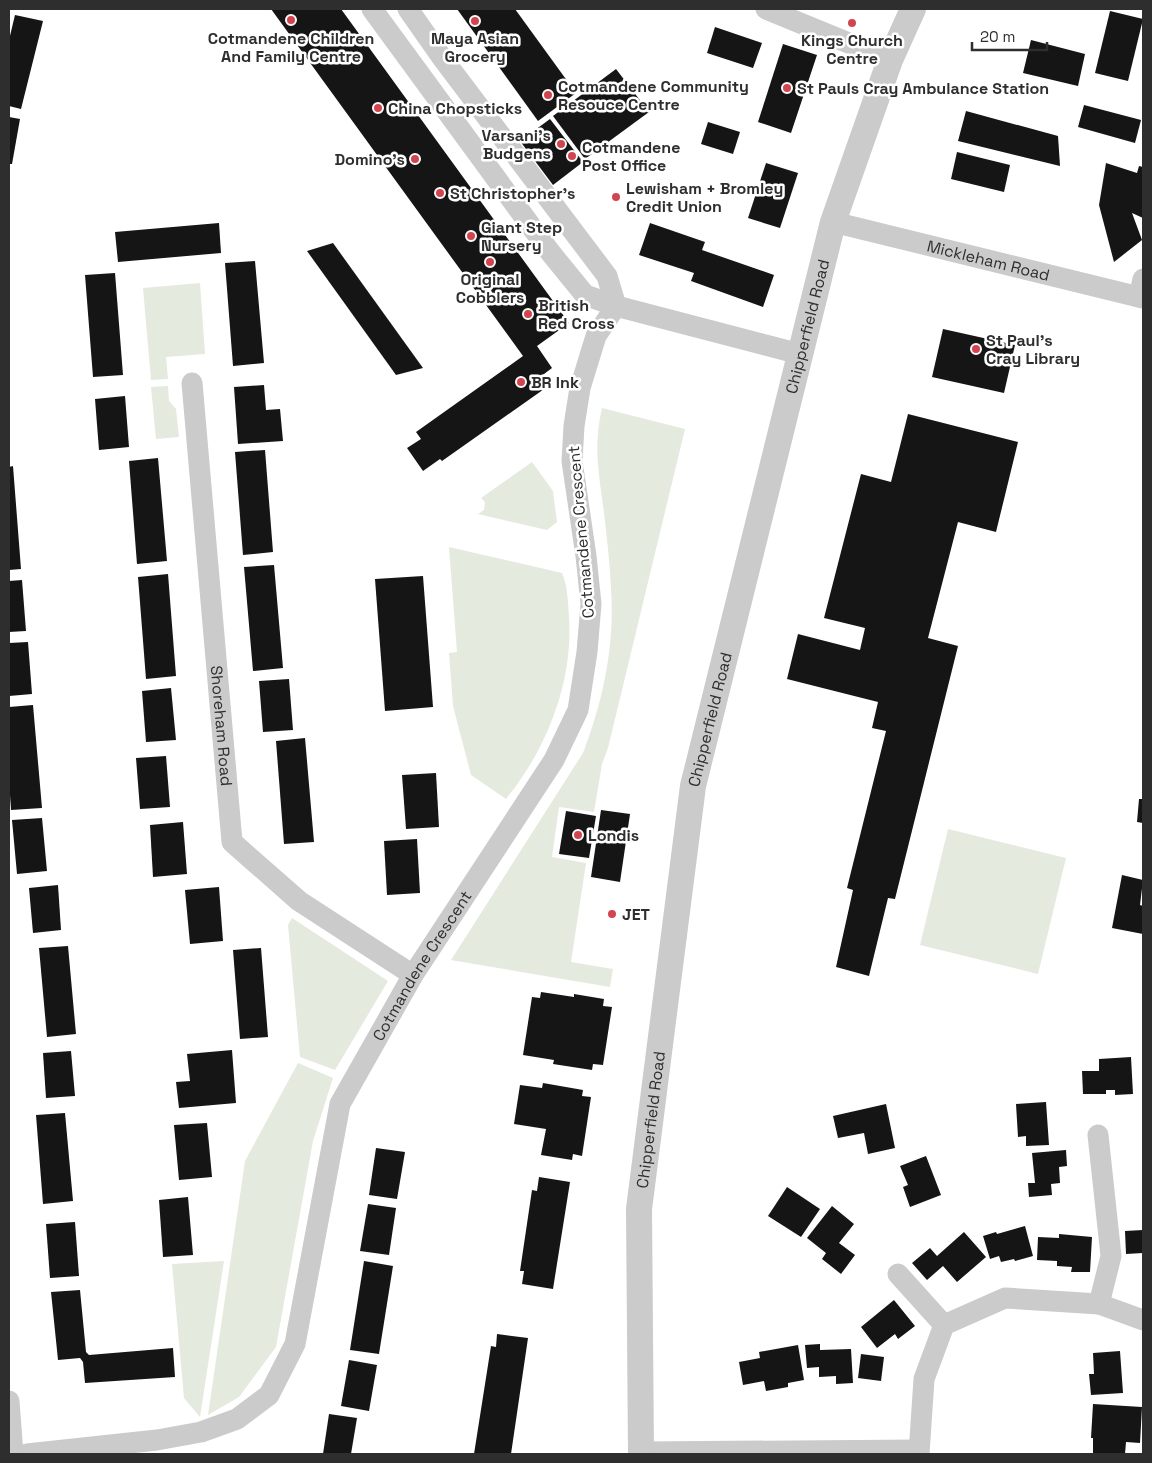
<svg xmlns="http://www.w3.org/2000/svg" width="1152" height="1463" font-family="'Space Grotesk',sans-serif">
	<rect width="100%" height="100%" fill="#fff"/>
	<!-- green -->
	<g fill="#e4eade">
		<path d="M200,283L205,354L166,357L168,379L151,380L143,288Z"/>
		<path d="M168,386L169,401L176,409L179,437L156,439L151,387Z"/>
		<path d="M602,408L685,429L608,748L602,764L594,812L559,807L552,857L586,863L571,962L613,969L610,987L451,960L583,753C603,701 615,645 611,589C610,564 607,539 604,513C599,474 593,447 602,408Z"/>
		<path d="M532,462L553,491L557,522L547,530L478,514L484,510L485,502L481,498Z"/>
		<path d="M449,547L562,573C568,588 568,602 569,618C573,673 552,735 520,780C516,787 511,792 506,799L471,775L453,706L449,653L457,652Z"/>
		<path d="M948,829L1066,858L1038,974L920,945Z"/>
		<path d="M292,918L388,981L335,1070L300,1057L288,925Z"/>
		<path d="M298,1063L333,1078L313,1141L276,1347L239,1397L208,1415L245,1161Z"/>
		<path d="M224,1261L200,1417L184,1398L172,1264Z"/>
	</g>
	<!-- building -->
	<g fill="#151515">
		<path d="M271,9H341L569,323L537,346L552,368L540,377L547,387L442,461L440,459L423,471L407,448L421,439L416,432L523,356Z"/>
		<path d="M457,9H515L576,93L538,121Z"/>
		<path d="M1110,11L1143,19L1128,81L1095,73Z"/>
		<path d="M15,15L43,21L21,109L9,106V40Z"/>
		<path d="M715,27L762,43L753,68L707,53Z"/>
		<path d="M1031,40L1085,54L1078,86L1023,73Z"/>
		<path d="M783,44L817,55L791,133L758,122Z"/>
		<path d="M616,69L649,112L585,159L553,116Z"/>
		<path d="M1084,105L1141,120L1135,143L1078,127Z"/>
		<path d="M966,111L1058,136L1060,166L958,141Z"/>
		<path d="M9,117L20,119L12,164H9Z"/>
		<path d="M550,119L583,162L553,185L520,141Z"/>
		<path d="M708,122L740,132L733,154L701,144Z"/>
		<path d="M957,152L1010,165L1004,192L951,179Z"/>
		<path d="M766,163L798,173L780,228L748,218Z"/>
		<path d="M1106,163L1137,173L1139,166L1143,167V218L1132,213L1142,240L1114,262L1099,205Z"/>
		<path d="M219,223L221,253L118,262L115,232Z"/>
		<path d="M650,223L705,242L702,250L774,275L763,307L691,281L694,273L639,255Z"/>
		<path d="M333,243L423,368L396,375L307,251Z"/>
		<path d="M255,261L264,363L233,366L225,263Z"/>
		<path d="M115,273L123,375L93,377L85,275Z"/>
		<path d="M943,329L1015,345L1004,393L932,377Z"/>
		<path d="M264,385L266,410L280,409L283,441L238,444L234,387Z"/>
		<path d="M125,396L129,447L99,450L95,399Z"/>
		<path d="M908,414L1018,442L996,532L958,522L928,638L958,646L895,899L888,898L869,976L836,967L853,890L847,888L886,731L872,728L878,702L787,679L798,634L860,650L865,628L824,618L861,474L891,482Z"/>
		<path d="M265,450L273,552L243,555L235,452Z"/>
		<path d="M158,458L167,561L137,564L129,461Z"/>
		<path d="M13,466L21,569L9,570V467Z"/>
		<path d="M274,565L283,668L253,671L244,567Z"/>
		<path d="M168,574L176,676L146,679L138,577Z"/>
		<path d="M423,576L433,707L385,711L375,579Z"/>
		<path d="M22,580L26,631L9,632V581Z"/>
		<path d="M28,642L32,694L9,696V643Z"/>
		<path d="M289,679L293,730L263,732L259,681Z"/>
		<path d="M171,688L176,740L146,742L142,691Z"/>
		<path d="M33,705L42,808L11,810L9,780V707Z"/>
		<path d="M305,738L314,842L284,844L276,741Z"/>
		<path d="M166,756L170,807L140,809L136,758Z"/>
		<path d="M436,773L439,827L406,829L402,775Z"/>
		<path d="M1139,799H1143V823L1137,822Z"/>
		<path d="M601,810L630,814L620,882L591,877Z"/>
		<path d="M566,811L596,816L589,858L559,854Z"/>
		<path d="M42,818L47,871L17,874L12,820Z"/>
		<path d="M183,822L187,874L153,877L150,825Z"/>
		<path d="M417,839L420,893L387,895L384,841Z"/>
		<path d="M1122,875L1143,880L1140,905L1143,906V934L1112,928Z"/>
		<path d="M58,885L61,930L33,933L29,888Z"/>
		<path d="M219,887L223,941L190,944L185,890Z"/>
		<path d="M68,946L76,1034L47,1037L39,948Z"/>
		<path d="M261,948L268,1037L240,1039L233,950Z"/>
		<path d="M541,992L574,997V994L604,999L603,1006L612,1007L603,1065L593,1064L592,1070L553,1064L554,1060L523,1055L532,997L540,998Z"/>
		<path d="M232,1050L236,1103L179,1108L176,1082L190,1081L187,1054Z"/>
		<path d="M71,1051L75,1096L46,1098L43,1053Z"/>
		<path d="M1131,1057L1133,1094L1115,1095V1090H1106V1094H1083L1082,1071H1099V1059Z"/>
		<path d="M543,1083L583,1090L582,1096L591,1097L582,1156L573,1154L572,1160L541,1155L546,1129L514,1124L520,1085L542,1088Z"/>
		<path d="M1046,1102L1049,1145L1026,1146V1136L1018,1137L1016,1104Z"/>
		<path d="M886,1104L895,1148L868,1154L864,1133L838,1138L833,1116Z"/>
		<path d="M65,1113L73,1201L43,1204L36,1115Z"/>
		<path d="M207,1123L212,1177L179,1180L174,1125Z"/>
		<path d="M376,1148L405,1152L397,1199L369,1195Z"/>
		<path d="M1066,1150L1067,1166L1059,1167L1060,1183L1051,1184L1052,1195L1029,1197L1028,1183H1035L1032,1153Z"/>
		<path d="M926,1156L941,1195L910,1207L903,1187L908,1185L900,1166Z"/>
		<path d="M539,1177L570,1182L553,1289L522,1284L524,1271H520L532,1190L537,1191Z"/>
		<path d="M787,1187L820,1209L801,1237L768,1216Z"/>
		<path d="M188,1197L193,1255L163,1257L159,1200Z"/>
		<path d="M368,1204L396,1208L389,1255L360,1251Z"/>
		<path d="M832,1206L854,1224L839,1243L855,1255L841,1274L822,1259L826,1253L807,1238Z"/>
		<path d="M75,1222L79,1276L50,1278L46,1224Z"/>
		<path d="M1025,1226L1033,1256L1015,1261L1014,1259L1001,1262L999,1256L990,1259L983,1236L996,1232L997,1234Z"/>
		<path d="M1143,1230V1253L1126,1254L1125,1231Z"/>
		<path d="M964,1232L986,1257L957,1282L943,1266L927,1280L912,1263L930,1248L937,1256Z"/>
		<path d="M1059,1234L1092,1237L1090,1272H1071L1072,1267L1057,1266V1261L1037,1260L1038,1237L1059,1238Z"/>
		<path d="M364,1261L393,1266L379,1354L350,1350Z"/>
		<path d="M80,1290L86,1352L89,1355L173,1348L175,1377L85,1383L83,1362L80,1358L58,1360L51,1292Z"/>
		<path d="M894,1300L915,1326L898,1339L895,1334L877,1348L861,1327Z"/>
		<path d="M497,1334L528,1338L511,1454H474L491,1346L496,1347Z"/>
		<path d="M820,1344V1350L851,1349L853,1383L836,1384V1376L819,1377V1367L807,1368L805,1345Z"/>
		<path d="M798,1345L804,1380L788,1383V1387L766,1391L764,1381L743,1385L739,1362L760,1358L759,1352Z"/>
		<path d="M1120,1351L1123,1393L1091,1395L1089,1374H1094L1093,1353Z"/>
		<path d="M861,1354L884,1357L881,1381L858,1378Z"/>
		<path d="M349,1360L377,1365L369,1411L341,1406Z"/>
		<path d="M1093,1404L1142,1407L1140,1443L1126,1442L1125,1454H1093V1438H1091Z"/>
		<path d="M329,1414L357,1418L351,1454H323Z"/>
	</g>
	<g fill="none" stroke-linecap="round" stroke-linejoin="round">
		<!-- minor -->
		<g stroke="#cbcbcb" stroke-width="21">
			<path d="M372,9L550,252L585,295L616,306"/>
			<path d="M408,9L443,59L607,276L616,306"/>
			<path d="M766,9L890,60"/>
			<path id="s1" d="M833,222L1143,298"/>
			<path d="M1139,297L1143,279"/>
			<path id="s2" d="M192,383L232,842L299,901L413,975"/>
			<path d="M1098,1135L1111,1256L1099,1304"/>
			<path d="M898,1274L944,1325"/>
			<path d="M9,1401L13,1454"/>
			<path d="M641,1452L918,1450"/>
			<path id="s3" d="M27,1454L157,1440L201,1432L237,1419L269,1395L295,1344L340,1104L413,975L554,760L578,710L587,652L591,604L586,556L572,461L574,426L580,388L596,336L616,306L800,354"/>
			<path d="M919,1454L924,1379L944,1325L1005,1298L1099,1304L1143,1320"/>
		</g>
		<!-- tertiary -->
		<path stroke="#cbcbcb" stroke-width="26" id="s4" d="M641,1454L639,1209L693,786L833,222L890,60L913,9"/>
	</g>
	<!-- markers -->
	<g fill="#d1454f" stroke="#fff" stroke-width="2">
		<circle cx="291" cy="20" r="5"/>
		<circle cx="475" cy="21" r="5"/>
		<circle cx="852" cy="23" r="5"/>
		<circle cx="787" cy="88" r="5"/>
		<circle cx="548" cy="95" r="5"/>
		<circle cx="378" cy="108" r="5"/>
		<circle cx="561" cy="144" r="5"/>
		<circle cx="572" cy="156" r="5"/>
		<circle cx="415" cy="159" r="5"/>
		<circle cx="440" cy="193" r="5"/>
		<circle cx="616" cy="197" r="5"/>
		<circle cx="471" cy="236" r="5"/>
		<circle cx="490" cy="262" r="5"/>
		<circle cx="528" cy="314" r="5"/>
		<circle cx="976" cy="349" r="5"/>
		<circle cx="521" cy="382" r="5"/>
		<circle cx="578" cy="835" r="5"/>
		<circle cx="612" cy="914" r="5"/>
	</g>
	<g text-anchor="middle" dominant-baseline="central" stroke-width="5" stroke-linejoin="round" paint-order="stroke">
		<!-- poi labels -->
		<g font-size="16" font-weight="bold" fill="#2e2e2e" stroke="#fff" text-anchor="start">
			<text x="291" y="38" text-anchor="middle">Cotmandene Children<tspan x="291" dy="18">And Family Centre</tspan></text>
			<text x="475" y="38" text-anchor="middle">Maya Asian<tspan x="475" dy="18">Grocery</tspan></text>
			<text x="852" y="40" text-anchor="middle">Kings Church<tspan x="852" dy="18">Centre</tspan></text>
			<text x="558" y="86">Cotmandene Community<tspan x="558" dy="18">Resouce Centre</tspan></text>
			<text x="797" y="88">St Pauls Cray Ambulance Station</text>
			<text x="388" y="108">China Chopsticks</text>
			<text x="551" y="135" text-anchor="end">Varsani's<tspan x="551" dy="18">Budgens</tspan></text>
			<text x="582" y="147">Cotmandene<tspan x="582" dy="18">Post Office</tspan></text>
			<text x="405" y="159" text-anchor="end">Domino's</text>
			<text x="626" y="188">Lewisham + Bromley<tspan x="626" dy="18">Credit Union</tspan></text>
			<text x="450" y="193">St Christopher’s</text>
			<text x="481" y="227">Giant Step<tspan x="481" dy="18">Nursery</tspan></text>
			<text x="490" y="279" text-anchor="middle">Original<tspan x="490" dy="18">Cobblers</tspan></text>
			<text x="538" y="305">British<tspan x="538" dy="18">Red Cross</tspan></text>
			<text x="986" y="340">St Paul's<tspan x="986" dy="18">Cray Library</tspan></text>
			<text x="531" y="382">BR Ink</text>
			<text x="588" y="835">Londis</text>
			<text x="622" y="914">JET</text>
		</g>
		<!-- street labels -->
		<g font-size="16" fill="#2e2e2e" stroke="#fff">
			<text stroke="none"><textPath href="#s1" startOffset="160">Mickleham Road</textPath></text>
			<text stroke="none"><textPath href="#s4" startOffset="1145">Chipperfield Road</textPath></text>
			<text transform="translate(581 532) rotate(-95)">Cotmandene Crescent</text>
			<text stroke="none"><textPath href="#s4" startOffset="740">Chipperfield Road</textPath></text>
			<text stroke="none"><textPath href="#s2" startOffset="344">Shoreham Road</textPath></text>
			<text stroke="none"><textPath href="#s3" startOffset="716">Cotmandene Crescent</textPath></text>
			<text stroke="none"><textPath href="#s4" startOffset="335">Chipperfield Road</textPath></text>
		</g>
	</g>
	<!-- border -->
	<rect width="1152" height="1463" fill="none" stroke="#2e2e2e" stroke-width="20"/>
	<!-- scale -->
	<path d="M972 42v8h75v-8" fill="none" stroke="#2e2e2e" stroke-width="2.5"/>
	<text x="980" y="42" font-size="15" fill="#2e2e2e" stroke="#ffffff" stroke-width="4" paint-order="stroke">20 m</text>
</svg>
